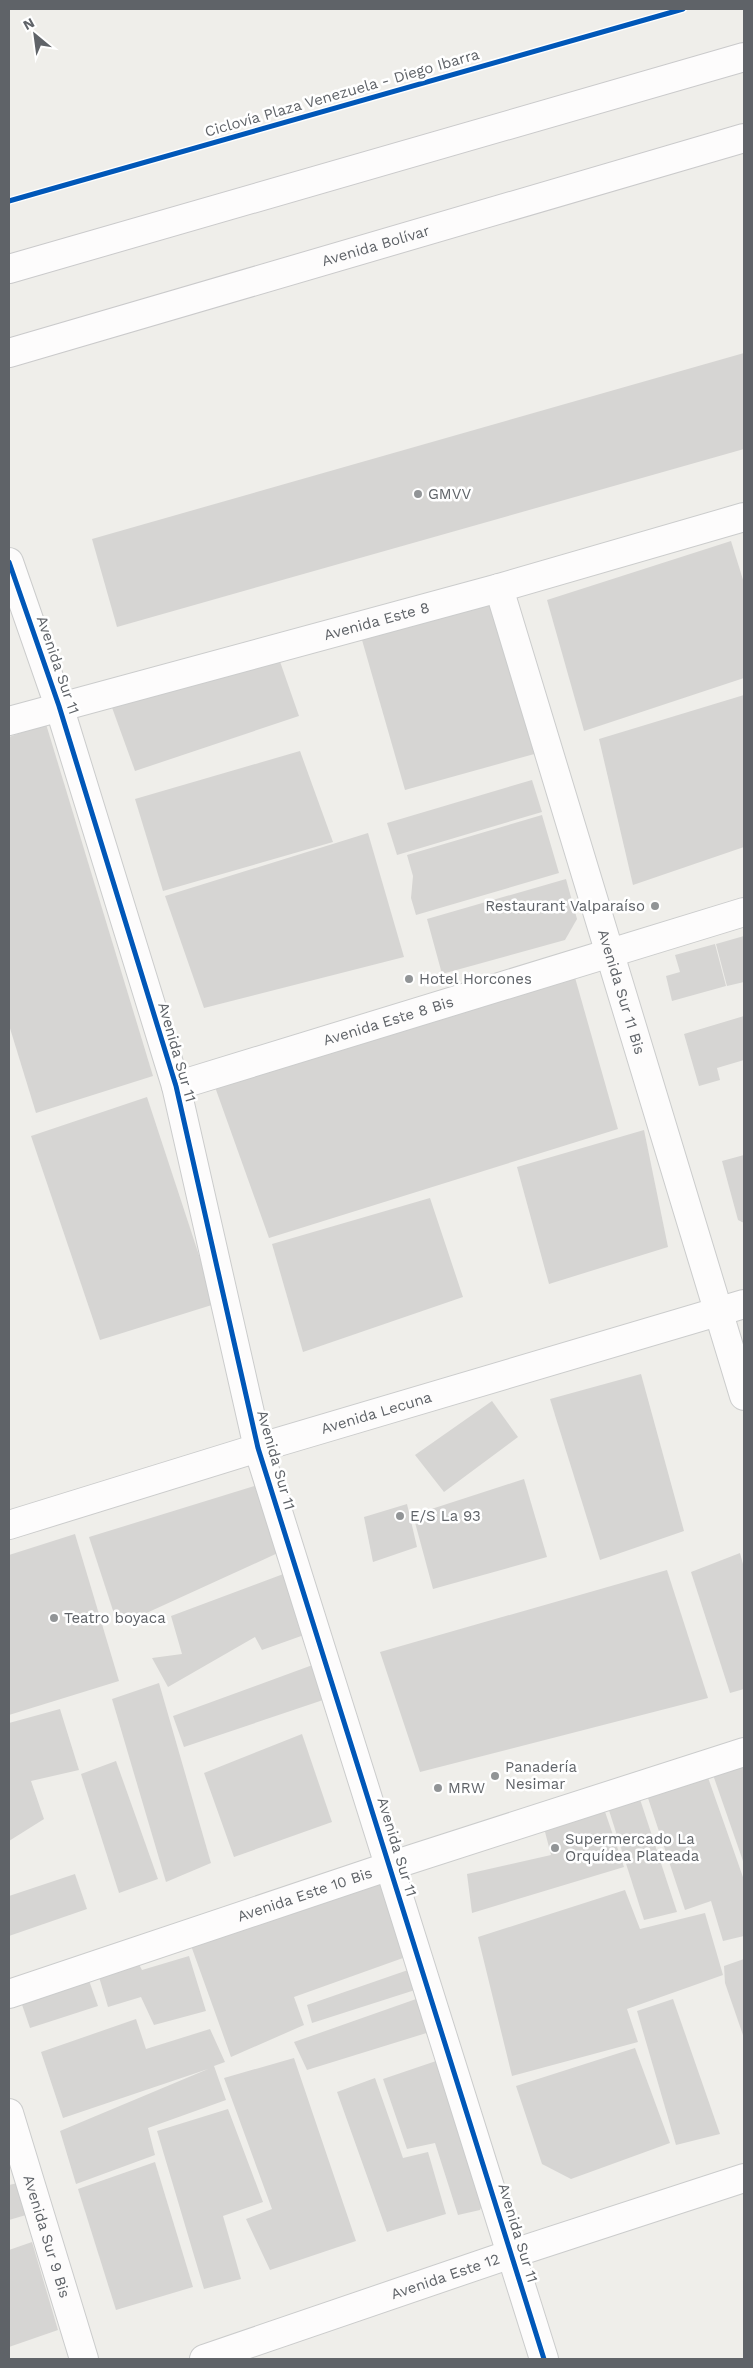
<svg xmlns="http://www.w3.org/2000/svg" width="753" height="2368" font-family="'Work Sans',sans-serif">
	<rect width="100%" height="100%" fill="#efeeea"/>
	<!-- building -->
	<g fill="#d6d5d3">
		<path d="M744,353V449L117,627L92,539Z"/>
		<path d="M731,541L744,583V678L584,731L547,600Z"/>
		<path d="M493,597L538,753L405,790L360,633Z"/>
		<path d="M277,653L299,716L135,771L110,702Z"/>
		<path d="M744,695V847L633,885L599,739Z"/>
		<path d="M46,724L153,1076L36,1113L9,1025V737Z"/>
		<path d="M300,751L333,842L163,891L135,799Z"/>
		<path d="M532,780L542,812L397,855L387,823Z"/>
		<path d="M542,815L559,873L416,915L411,898L413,876L407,855Z"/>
		<path d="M368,833L404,957L204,1008L165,896Z"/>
		<path d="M566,879L577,919L565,940L442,974L427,919Z"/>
		<path d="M744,936V982L727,986L716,944Z"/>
		<path d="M715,944L726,986L672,1001L666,976L680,972L675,955Z"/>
		<path d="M574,974L618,1129L269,1238L215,1087Z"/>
		<path d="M744,1016V1060L717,1068L720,1080L699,1086L684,1034Z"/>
		<path d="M147,1097L215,1304L100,1340L31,1136Z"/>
		<path d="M644,1130L668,1247L549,1284L517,1167Z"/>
		<path d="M744,1155V1223L738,1220L722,1161Z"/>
		<path d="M430,1198L463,1297L303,1352L272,1244Z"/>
		<path d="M641,1374L684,1531L600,1560L550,1399Z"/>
		<path d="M492,1401L518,1437L444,1492L415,1455Z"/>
		<path d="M524,1479L547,1557L433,1589L413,1515Z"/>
		<path d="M258,1485L280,1552L118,1626L89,1537Z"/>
		<path d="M407,1504L417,1547L373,1562L364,1517Z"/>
		<path d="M75,1534L119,1681L9,1715V1555Z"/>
		<path d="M740,1553L744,1568V1689L730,1693L691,1572Z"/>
		<path d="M667,1570L708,1698L420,1772L380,1652Z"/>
		<path d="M286,1573L304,1635L262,1650L255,1637L168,1687L152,1658L182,1654L171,1616Z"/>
		<path d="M318,1663L329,1698L184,1747L173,1716Z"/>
		<path d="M159,1683L211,1863L166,1882L112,1699Z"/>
		<path d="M60,1709L79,1770L31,1781L44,1819L9,1841V1723Z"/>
		<path d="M302,1734L332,1822L234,1857L204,1773Z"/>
		<path d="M744,1760V1864L711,1769Z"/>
		<path d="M116,1761L158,1879L119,1893L81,1774Z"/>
		<path d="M705,1769L744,1880V1936L723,1941L711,1901L685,1910L645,1789Z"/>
		<path d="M637,1790L677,1912L644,1920L606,1801Z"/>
		<path d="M602,1803L624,1867L472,1913L467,1874L551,1855L543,1824Z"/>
		<path d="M75,1874L87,1909L9,1936V1896Z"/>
		<path d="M381,1878L403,1958L294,1997L304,2025L231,2057L189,1940Z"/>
		<path d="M625,1890L640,1929L705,1913L723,1975L627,2009L638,2042L512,2076L478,1937Z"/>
		<path d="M189,1956L206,2011L154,2025L141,1997L108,2007L99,1977L135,1957L142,1970Z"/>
		<path d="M744,1959V2038L725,1983L724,1966Z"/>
		<path d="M408,1970L415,1990L312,2023L307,2005Z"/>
		<path d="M86,1972L98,2006L30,2028L19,1996Z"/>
		<path d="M419,1998L433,2031L307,2070L294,2042Z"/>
		<path d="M673,1999L720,2134L676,2145L637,2011Z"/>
		<path d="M136,2019L146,2049L210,2029L225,2062L214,2066L226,2100L148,2128L155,2155L76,2184L60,2131L208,2069L63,2118L41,2052Z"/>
		<path d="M635,2048L670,2143L571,2179L542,2164L516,2086Z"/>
		<path d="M294,2058L356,2241L270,2270L246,2219L272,2209L224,2078Z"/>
		<path d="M442,2059L485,2197L480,2210L458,2215L435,2143L407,2149L383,2079Z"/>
		<path d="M375,2078L403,2158L428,2152L446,2214L387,2232L337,2092Z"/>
		<path d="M228,2109L263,2202L223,2216L241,2279L204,2289L157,2131Z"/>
		<path d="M155,2162L193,2287L116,2310L78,2189Z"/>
		<path d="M18,2183L26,2215L9,2220V2185Z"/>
		<path d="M32,2242L58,2330L9,2347V2250Z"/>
	</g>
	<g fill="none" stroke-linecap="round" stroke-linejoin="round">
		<!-- minor casing -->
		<g stroke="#cbcccc" stroke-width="30">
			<g id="minor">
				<path d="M9,562L59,706L176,1086L258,1448L544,2359"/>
				<path id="s1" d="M499,588L744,1396"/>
				<path id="s2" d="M9,721L499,588L744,517"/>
				<path id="s3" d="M176,1086L744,912"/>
				<path id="s4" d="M9,1525L258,1448L744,1304"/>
				<path id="s5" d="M9,1994L390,1866L744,1752"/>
				<path id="s6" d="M9,2113L84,2359"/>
				<path id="s7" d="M204,2359L511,2254L744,2178"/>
			</g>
		</g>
		<!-- secondary casing -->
		<g stroke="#cacacb" stroke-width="30">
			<g id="secondary">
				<path d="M9,269L744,57"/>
				<path id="s8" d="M9,353L744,138"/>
			</g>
		</g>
		<!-- minor -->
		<use href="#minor" stroke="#fdfcfc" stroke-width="28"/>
		<!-- secondary -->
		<use href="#secondary" stroke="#fdfcfc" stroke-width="28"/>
		<!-- cycleway casing -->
		<g stroke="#fff" stroke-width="8">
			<g id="cycleway">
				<path d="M9,201L683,9"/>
				<path d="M9,562L59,706L176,1086L258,1448L544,2359"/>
			</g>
		</g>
		<!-- cycleway -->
		<use href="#cycleway" stroke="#0057b8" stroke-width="5"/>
	</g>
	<!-- markers -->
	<g fill="#919496" stroke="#fff" stroke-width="2">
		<circle cx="418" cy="494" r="5"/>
		<circle cx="655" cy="906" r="5"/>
		<circle cx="409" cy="979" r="5"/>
		<circle cx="400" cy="1516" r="5"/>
		<circle cx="54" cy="1618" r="5"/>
		<circle cx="495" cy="1776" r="5"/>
		<circle cx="438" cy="1788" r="5"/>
		<circle cx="555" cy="1848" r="5"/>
	</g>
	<g text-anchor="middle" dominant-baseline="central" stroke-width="5" stroke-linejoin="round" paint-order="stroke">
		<!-- street labels -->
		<g font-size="15" fill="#5f6368" stroke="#fff">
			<text transform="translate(342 93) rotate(-16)">Ciclovía Plaza Venezuela - Diego Ibarra</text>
			<text stroke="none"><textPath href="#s8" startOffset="382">Avenida Bolívar</textPath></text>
			<text stroke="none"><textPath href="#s2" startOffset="381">Avenida Este 8</textPath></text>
			<text transform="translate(58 665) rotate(71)">Avenida Sur 11</text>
			<text stroke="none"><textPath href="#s1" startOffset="422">Avenida Sur 11 Bis</textPath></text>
			<text stroke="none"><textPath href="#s3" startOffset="222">Avenida Este 8 Bis</textPath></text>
			<text transform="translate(177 1052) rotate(74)">Avenida Sur 11</text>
			<text stroke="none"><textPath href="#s4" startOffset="384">Avenida Lecuna</textPath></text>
			<text transform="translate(276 1460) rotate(74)">Avenida Sur 11</text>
			<text transform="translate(397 1847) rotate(73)">Avenida Sur 11</text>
			<text stroke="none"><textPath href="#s5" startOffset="312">Avenida Este 10 Bis</textPath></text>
			<text transform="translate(518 2233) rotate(73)">Avenida Sur 11</text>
			<text stroke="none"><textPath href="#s6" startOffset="129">Avenida Sur 9 Bis</textPath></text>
			<text stroke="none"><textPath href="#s7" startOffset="255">Avenida Este 12</textPath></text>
		</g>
		<!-- poi labels -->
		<g font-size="15" fill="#5f6368" stroke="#fff" text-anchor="start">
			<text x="428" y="494">GMVV</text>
			<text x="645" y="906" text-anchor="end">Restaurant Valparaíso</text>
			<text x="419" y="979">Hotel Horcones</text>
			<text x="410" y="1516">E/S La 93</text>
			<text x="64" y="1618">Teatro boyaca</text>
			<text x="505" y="1767">Panadería<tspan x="505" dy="17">Nesimar</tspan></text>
			<text x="448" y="1788">MRW</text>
			<text x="565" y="1839">Supermercado La<tspan x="565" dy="17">Orquídea Plateada</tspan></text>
		</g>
	</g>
	<!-- border -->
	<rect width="753" height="2368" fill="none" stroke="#5f6368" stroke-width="20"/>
	<!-- north arrow -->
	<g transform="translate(35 35) rotate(331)" stroke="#ffffff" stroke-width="4" paint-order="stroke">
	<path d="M0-4L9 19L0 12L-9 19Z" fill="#5f6368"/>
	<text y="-8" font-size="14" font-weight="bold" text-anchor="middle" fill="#5f6368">N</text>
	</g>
</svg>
